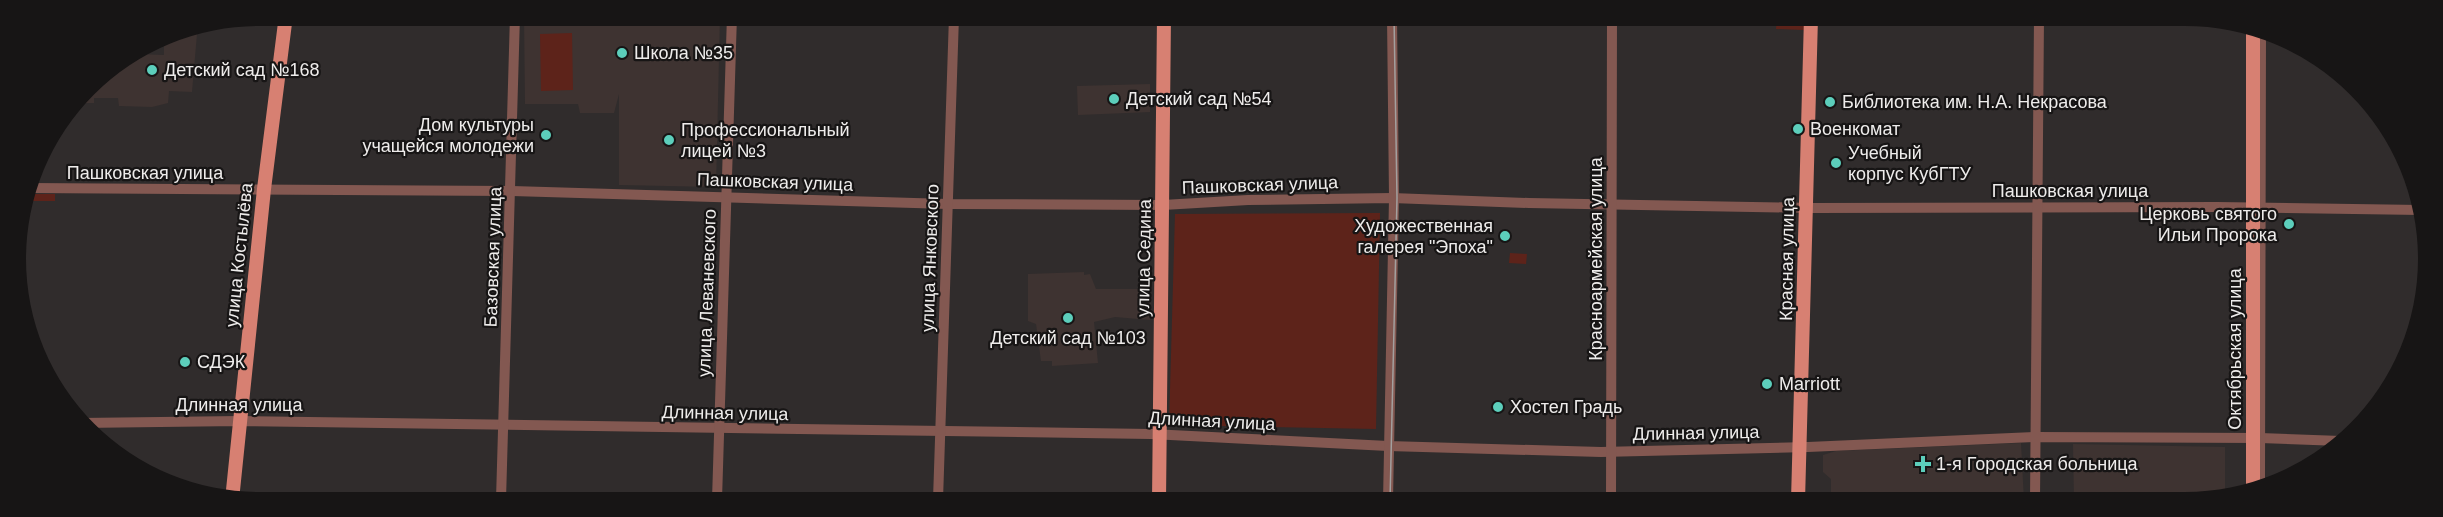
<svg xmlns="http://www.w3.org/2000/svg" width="2443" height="517" font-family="Arial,sans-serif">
	<rect width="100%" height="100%" fill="#302c2c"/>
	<!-- built -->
	<g fill="#3e3331">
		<path d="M524,15H720L716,187L619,185V94L614,113H580L578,104H525Z"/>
		<path d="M166,33L197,34L192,92L169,91L168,103L152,107L119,106L118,98H94V103H75L87,86L135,54L164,55V35Z"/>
		<path d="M1150,84V112L1078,115L1077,86Z"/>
		<path d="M1084,272V275L1090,274L1096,289H1151L1150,320L1115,317L1094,322L1098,363L1052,366V361H1041L1036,324L1028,321V274Z"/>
		<path d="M2021,443L2024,501H1831V479L1823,472V455L1836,451Z"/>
		<path d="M2073,444L2225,447V496L2201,501H2074Z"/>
	</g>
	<!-- green -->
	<g fill="#5d231a">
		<path d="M1777,17H1804V30L1776,29Z"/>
		<path d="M572,33L573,90L541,91L540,34Z"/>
		<path d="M27,194H55V201H25Z"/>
		<path d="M1380,213L1376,429L1169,425L1175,214Z"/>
		<path d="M1510,253L1527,254L1526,264L1509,263Z"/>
	</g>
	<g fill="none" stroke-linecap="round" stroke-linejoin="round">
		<!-- minor -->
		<g stroke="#835851" stroke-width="10">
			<path d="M28,188L512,191L948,204L1163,205L1248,200L1392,198L1529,203L1814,208L2217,207L2421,210"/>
			<path d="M80,423L240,421L1151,434L1388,446L1601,452L1808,447L2036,437L2260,438L2341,441"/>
			<path d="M2260,482L2261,32"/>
			<path d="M501,500L515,15"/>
			<path d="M717,500L732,15"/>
			<path d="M938,500L954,16"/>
			<path d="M1388,501L1394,198L1392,16"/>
			<path d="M1611,501L1612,16"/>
			<path d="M2035,501L2039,17"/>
		</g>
		<!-- major -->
		<g stroke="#d78072" stroke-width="14">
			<path d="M2253,30V489"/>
			<path d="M232,500L264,189L286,15"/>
			<path d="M1159,501L1164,16"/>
			<path d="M1798,501L1811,17"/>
		</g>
		<!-- tram -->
		<path stroke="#a3a09f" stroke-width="1.5" d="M1390,501L1397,198L1394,16"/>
	</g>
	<!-- markers -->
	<g fill="#5ccebb" stroke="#171515" stroke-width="2">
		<circle cx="622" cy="53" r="6"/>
		<circle cx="152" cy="70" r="6"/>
		<circle cx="1114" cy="99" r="6"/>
		<circle cx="1830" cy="102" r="6"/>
		<circle cx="1798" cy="129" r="6"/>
		<circle cx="546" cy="135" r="6"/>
		<circle cx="669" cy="140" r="6"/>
		<circle cx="1836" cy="163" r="6"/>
		<circle cx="2289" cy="224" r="6"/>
		<circle cx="1505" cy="236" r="6"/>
		<circle cx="1068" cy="318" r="6"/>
		<circle cx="185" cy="362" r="6"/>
		<circle cx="1767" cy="384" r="6"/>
		<circle cx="1498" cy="407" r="6"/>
		<path d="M1920 455h6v6h6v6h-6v6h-6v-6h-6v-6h6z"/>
	</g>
	<g text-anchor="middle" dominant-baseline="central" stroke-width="4.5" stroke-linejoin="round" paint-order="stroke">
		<!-- poi labels -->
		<g font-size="18" fill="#eeeceb" stroke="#171515" text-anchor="start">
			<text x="634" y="53">Школа №35</text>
			<text x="164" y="70">Детский сад №168</text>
			<text x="1126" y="99">Детский сад №54</text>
			<text x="1842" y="102">Библиотека им. Н.А. Некрасова</text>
			<text x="534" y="125" text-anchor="end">Дом культуры<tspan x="534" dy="21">учащейся молодежи</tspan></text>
			<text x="1810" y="129">Военкомат</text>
			<text x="681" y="130">Профессиональный<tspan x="681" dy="21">лицей №3</tspan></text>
			<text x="1848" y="153">Учебный<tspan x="1848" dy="21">корпус КубГТУ</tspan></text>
			<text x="2277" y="214" text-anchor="end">Церковь святого<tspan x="2277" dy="21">Ильи Пророка</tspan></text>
			<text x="1493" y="226" text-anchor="end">Художественная<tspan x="1493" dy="21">галерея "Эпоха"</tspan></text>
			<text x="1068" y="338" text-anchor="middle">Детский сад №103</text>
			<text x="197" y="362">СДЭК</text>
			<text x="1779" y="384">Marriott</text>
			<text x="1510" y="407">Хостел Градь</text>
			<text x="1936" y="464">1-я Городская больница</text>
		</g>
		<!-- street labels -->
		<g font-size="18" fill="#eeeceb" stroke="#171515">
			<text x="145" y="173">Пашковская улица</text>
			<text transform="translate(775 182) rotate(2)">Пашковская улица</text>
			<text transform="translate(1260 185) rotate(-2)">Пашковская улица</text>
			<text x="2070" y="191">Пашковская улица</text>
			<text transform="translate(239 255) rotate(-84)">улица Костылёва</text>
			<text transform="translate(493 257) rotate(-88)">Базовская улица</text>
			<text transform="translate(930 258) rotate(-88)">улица Янковского</text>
			<text transform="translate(1144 258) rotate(-89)">улица Седина</text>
			<text transform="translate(1596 259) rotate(-90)">Красноармейская улица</text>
			<text transform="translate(1787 259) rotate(-89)">Красная улица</text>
			<text transform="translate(707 293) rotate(-88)">улица Леваневского</text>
			<text transform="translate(2235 349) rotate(-90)">Октябрьская улица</text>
			<text x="239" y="405">Длинная улица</text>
			<text transform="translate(725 413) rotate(1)">Длинная улица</text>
			<text transform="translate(1212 421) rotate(3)">Длинная улица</text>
			<text transform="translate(1696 433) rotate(-1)">Длинная улица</text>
		</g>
	</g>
	<!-- crop -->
	<path d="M0 0H2443V517H0ZM259 26H2185A233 233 0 0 1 2418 259V259A233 233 0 0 1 2185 492H259A233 233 0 0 1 26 259V259A233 233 0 0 1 259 26Z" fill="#171515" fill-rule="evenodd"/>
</svg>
